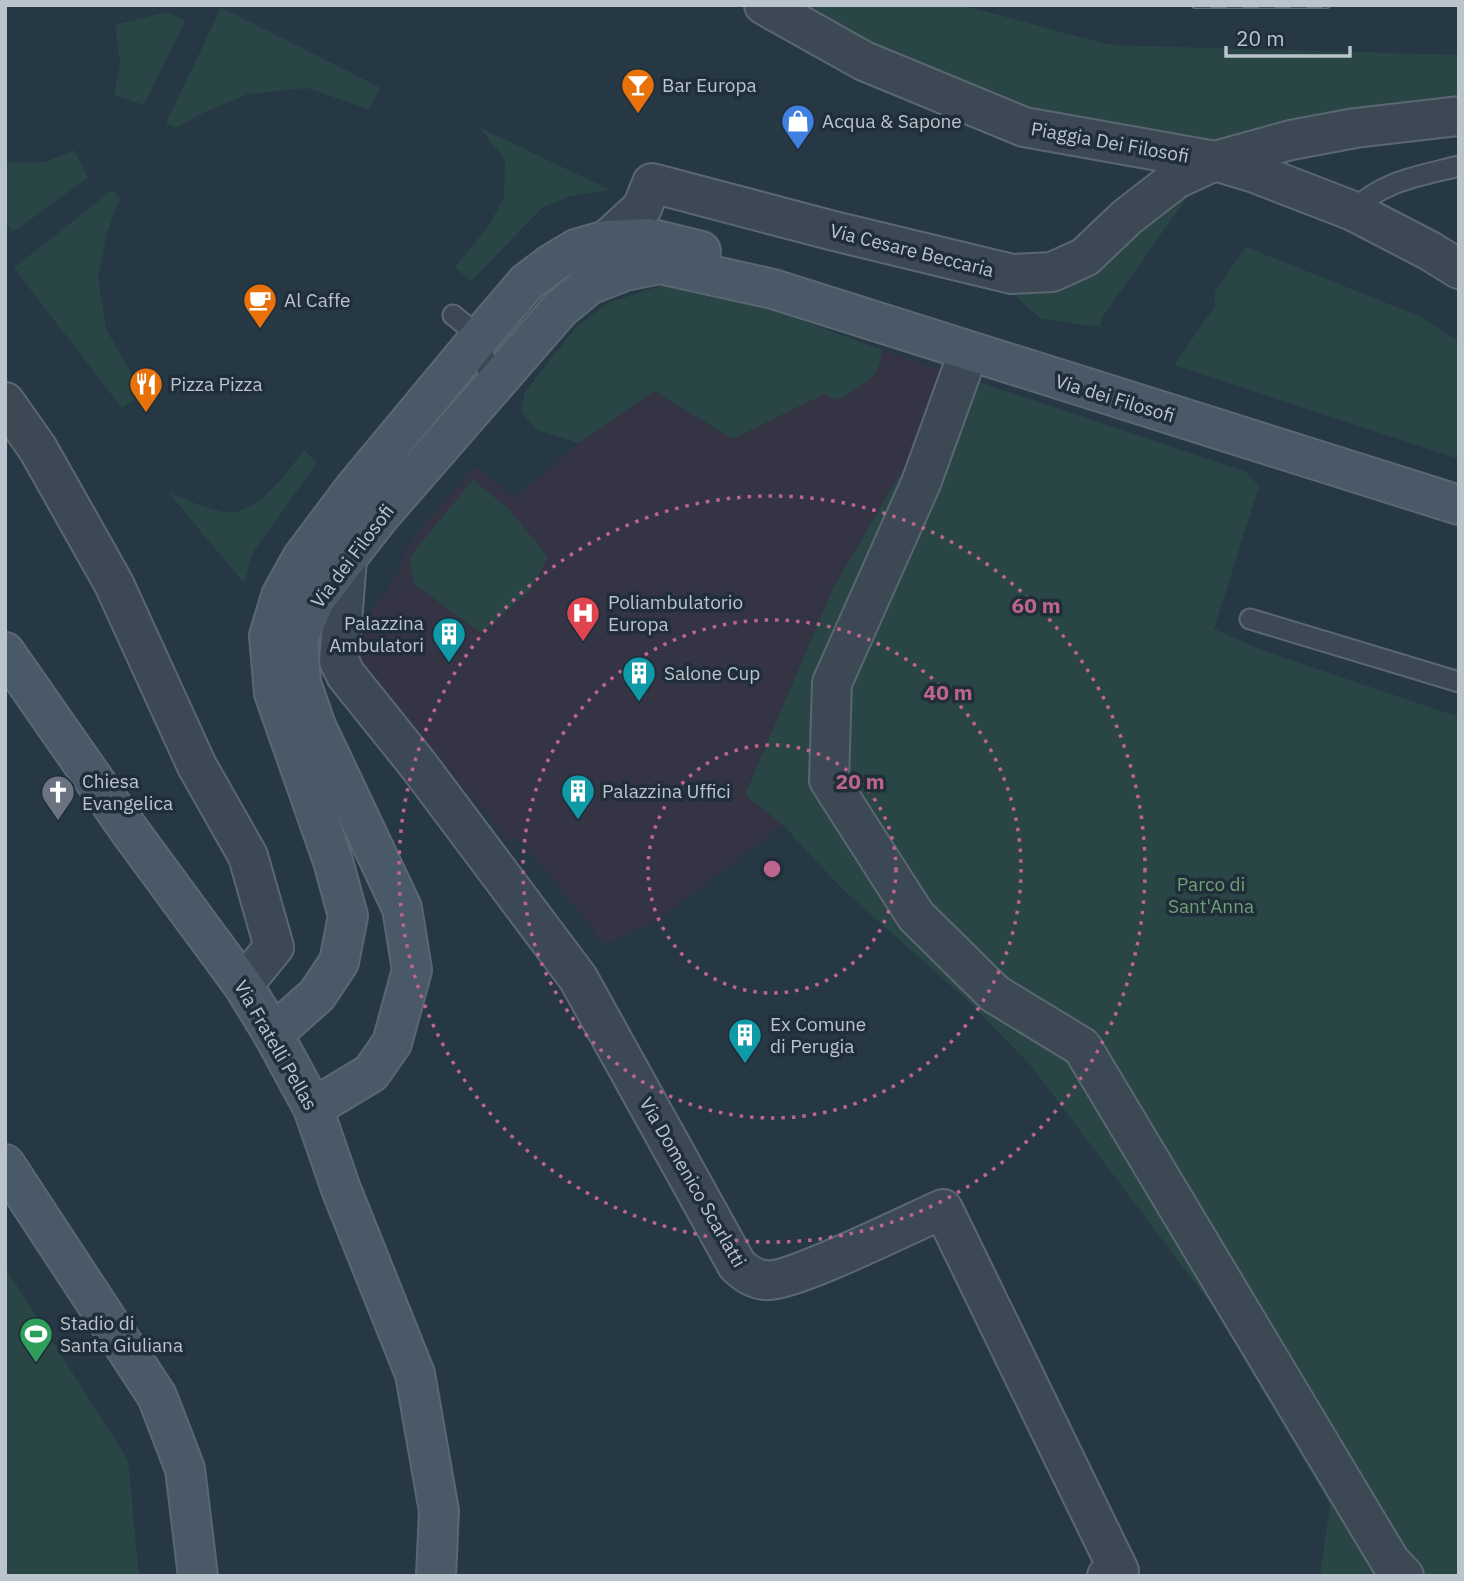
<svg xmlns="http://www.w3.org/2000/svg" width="1464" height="1581" font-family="'IBM Plex Sans',sans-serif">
	<rect width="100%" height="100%" fill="#273845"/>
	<!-- medical -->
	<path fill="#343445" d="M882,350L958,375L833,588L745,794L783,825L656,921L605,944L519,837L510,843L352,653L375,605L398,575L408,544L475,466L515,498L579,443L654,391L733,439L880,364Z"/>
	<!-- green -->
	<g fill="#294545">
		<path d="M795,5H961L1110,45L1459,55V102L1200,144L1044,117L844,34Z"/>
		<path d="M221,8H222L381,88L368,109L307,88L248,94L205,112L175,128L166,123Z"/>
		<path d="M167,12L185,21L144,105L114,95L120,64L115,25Z"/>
		<path d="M479,127L610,190L571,196L543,207L471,281L455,267L487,228L504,198L505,160Z"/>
		<path d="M74,150L88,178L13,232L5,222V163L45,162Z"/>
		<path d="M1201,177L1102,318L1100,327L1041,319L1003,285Z"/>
		<path d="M112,190L120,198L108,230L98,276L106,329L143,394L122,408L14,268Z"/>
		<path d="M1246,247L1421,317L1459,342V459L1174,365L1215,306V291Z"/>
		<path d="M662,285L751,302L882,350C879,382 861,385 837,400L824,394L733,439L654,391L579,443L536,430L521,411L525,392L576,327L608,303Z"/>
		<path d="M958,375L1246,472L1259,486L1214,629L1264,651L1459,717V1576H1320L1330,1505L1215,1310L1033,1068L967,1000L842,889L783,825L745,795L833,588Z"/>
		<path d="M304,450L317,463L253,552L244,583L168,492C182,498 220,516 235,512C266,504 286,473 304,450Z"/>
		<path d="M473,480L508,508L548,557L530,591L481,633L414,584L410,559L415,550Z"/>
		<path d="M5,1267L128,1460L139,1576H5Z"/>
	</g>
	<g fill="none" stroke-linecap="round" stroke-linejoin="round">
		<!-- lane casing -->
		<g stroke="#5a6771" stroke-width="23">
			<g id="lane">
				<path d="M1353,211C1381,181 1420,176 1459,166"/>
				<path d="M453,315L480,337L491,388"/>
				<path d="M1250,619L1459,682"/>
			</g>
		</g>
		<!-- street casing -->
		<g stroke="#5a6771" stroke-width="42">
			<g id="street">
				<path d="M764,5L864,61L1024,127L1215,161L1252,172L1353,211L1430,251L1459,269"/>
				<path d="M607,240L642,208L652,183L830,230L1012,274L1052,272L1085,257L1127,217L1176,179L1215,161L1291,140L1355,128L1459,116"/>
				<path d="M962,370L921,483L832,683L829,780L916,916L995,994L1082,1047L1390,1561L1404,1576"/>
				<path d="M5,402L38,449L114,584L197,766L248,856L274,947L243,985"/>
				<path d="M347,558L339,661L346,675L419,766L578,978L737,1265C745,1273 754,1279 765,1280C789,1284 913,1222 943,1209L1119,1571L1107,1576"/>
			</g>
		</g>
		<!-- secondary casing -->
		<g stroke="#5a6771" stroke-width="42">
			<g id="secondary">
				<path d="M5,652L129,830L243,985L273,1034L313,1108L341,1189L415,1374L439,1511L436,1576"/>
				<path d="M273,1034L317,995L339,962L348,916L333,861L274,693L269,636L281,596L302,558L353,490L480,337L527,282L551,264L576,249L607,240L648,238L701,251"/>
				<path d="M313,1108L371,1073L392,1043L412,970L402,908L316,726L301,683L298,639L315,600L347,558L379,517L560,309L589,285L625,271L660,264L773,289L1459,505"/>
				<path d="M5,1164L157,1396L185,1469L198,1576"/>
			</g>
		</g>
		<!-- lane -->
		<use href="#lane" stroke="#3c4954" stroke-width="19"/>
		<!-- street -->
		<use href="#street" stroke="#3c4954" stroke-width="38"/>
		<!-- secondary -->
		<use href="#secondary" stroke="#4a5967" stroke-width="38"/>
		<!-- rail casing -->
		<g stroke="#5e6e7b" stroke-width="8">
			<path id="rail" d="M1195,5H1327"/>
		</g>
		<!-- rail -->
		<use href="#rail" stroke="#202e3a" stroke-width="5" stroke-dasharray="16" stroke-linecap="butt"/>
	</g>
	<!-- distance rings -->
	<g fill="none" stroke="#be658e" stroke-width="3.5" stroke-dasharray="3.5 7">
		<circle cx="772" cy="869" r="124"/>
		<circle cx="772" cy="869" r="249"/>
		<circle cx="772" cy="869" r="373"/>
	</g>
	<!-- icons -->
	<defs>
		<g id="bar-pin" transform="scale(1.75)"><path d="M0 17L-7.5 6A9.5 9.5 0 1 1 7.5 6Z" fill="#e8710a" stroke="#202e3a"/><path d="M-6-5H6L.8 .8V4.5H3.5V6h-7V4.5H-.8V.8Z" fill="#fff"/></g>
		<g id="shop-pin" transform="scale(1.75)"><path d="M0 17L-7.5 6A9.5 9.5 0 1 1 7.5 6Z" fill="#3f7fe0" stroke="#202e3a"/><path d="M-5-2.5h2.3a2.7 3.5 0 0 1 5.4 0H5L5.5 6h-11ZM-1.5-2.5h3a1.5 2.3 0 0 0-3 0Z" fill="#fff"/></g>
		<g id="cafe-pin" transform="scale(1.75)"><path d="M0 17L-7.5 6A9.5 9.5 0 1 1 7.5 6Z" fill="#e8710a" stroke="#202e3a"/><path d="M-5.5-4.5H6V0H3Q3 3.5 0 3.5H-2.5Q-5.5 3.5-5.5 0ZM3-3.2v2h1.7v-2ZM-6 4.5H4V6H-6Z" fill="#fff"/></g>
		<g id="restaurant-pin" transform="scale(1.75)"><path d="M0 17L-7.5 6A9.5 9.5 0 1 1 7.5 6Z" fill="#e8710a" stroke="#202e3a"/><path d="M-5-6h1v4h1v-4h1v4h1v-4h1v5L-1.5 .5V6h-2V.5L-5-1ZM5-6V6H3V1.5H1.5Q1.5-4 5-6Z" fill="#fff"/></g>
		<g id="hospital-pin" transform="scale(1.75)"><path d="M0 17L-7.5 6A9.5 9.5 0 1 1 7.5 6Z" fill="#e0444e" stroke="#202e3a"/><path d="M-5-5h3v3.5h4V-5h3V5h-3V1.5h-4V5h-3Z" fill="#fff"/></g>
		<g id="building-pin" transform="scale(1.75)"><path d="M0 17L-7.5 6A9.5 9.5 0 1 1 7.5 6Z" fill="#0f9aa8" stroke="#202e3a"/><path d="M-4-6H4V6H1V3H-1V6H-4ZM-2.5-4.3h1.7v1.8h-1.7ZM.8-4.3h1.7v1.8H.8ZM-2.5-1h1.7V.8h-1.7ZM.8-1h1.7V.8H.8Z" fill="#fff"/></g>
		<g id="church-pin" transform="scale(1.75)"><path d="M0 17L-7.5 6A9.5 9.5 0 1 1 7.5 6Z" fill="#6b7280" stroke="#202e3a"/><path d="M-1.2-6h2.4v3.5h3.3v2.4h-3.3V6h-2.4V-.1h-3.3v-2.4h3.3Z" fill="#fff"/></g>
		<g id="stadium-pin" transform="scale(1.75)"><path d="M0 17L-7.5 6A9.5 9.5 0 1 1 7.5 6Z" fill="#2e9e5b" stroke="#202e3a"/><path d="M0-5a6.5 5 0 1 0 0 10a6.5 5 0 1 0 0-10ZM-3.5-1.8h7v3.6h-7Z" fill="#fff"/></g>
	</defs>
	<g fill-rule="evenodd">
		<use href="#bar-pin" x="638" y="85"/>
		<use href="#shop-pin" x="798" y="121"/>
		<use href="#cafe-pin" x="260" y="300"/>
		<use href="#restaurant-pin" x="146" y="384"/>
		<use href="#hospital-pin" x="583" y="613"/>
		<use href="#building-pin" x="449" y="634"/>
		<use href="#building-pin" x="639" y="673"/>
		<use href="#building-pin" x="578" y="791"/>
		<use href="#church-pin" x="58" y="792"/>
		<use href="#building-pin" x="745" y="1035"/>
		<use href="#stadium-pin" x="36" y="1334"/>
	</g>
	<g text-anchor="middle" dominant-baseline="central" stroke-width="7" stroke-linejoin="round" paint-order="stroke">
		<!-- poi labels -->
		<g font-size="19" fill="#b9c4cd" stroke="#202e3a" text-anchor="start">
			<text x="662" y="85">Bar Europa</text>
			<text x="822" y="121">Acqua &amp; Sapone</text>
			<text x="284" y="300">Al Caffe</text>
			<text x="170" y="384">Pizza Pizza</text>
			<text x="608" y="602">Poliambulatorio<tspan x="608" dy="22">Europa</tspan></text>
			<text x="424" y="623" text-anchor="end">Palazzina<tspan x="424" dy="22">Ambulatori</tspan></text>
			<text x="664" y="673">Salone Cup</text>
			<text x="82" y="781">Chiesa<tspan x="82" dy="22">Evangelica</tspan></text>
			<text x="602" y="791">Palazzina Uffici</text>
			<text x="770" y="1024">Ex Comune<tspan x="770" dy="22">di Perugia</tspan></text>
			<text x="60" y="1323">Stadio di<tspan x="60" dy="22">Santa Giuliana</tspan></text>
		</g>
		<!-- street labels -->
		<g font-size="19" fill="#b9c4cd" stroke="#202e3a">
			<text transform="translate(1110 142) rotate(10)">Piaggia Dei Filosofi</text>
			<text transform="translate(912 250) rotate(14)">Via Cesare Beccaria</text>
			<text transform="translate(1115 398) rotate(17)">Via dei Filosofi</text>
			<text transform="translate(352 556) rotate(-53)">Via dei Filosofi</text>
			<text transform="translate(276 1045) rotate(60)">Via Fratelli Pellas</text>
			<text transform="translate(693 1182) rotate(60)">Via Domenico Scarlatti</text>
		</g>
		<!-- park labels -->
		<g font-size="19" fill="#709e75" stroke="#202e3a">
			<text x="1211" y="884">Parco di<tspan x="1211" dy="22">Sant'Anna</tspan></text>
		</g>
	</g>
	<circle cx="772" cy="869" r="10" fill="#be658e" stroke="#202e3a" stroke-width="3.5"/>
	<g font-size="21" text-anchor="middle" font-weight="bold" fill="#be658e" stroke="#202e3a" stroke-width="7" stroke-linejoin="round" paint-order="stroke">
		<text x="1036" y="613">60 m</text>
		<text x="948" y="700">40 m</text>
		<text x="860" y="789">20 m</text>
	</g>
	<!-- border -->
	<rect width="1464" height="1581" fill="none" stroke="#b9c4cd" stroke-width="14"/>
	<!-- scale -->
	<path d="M1226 46v10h124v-10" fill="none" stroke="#b9c4cd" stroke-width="3.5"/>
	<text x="1236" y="46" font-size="21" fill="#b9c4cd" stroke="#202e3a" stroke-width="5" paint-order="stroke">20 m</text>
</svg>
